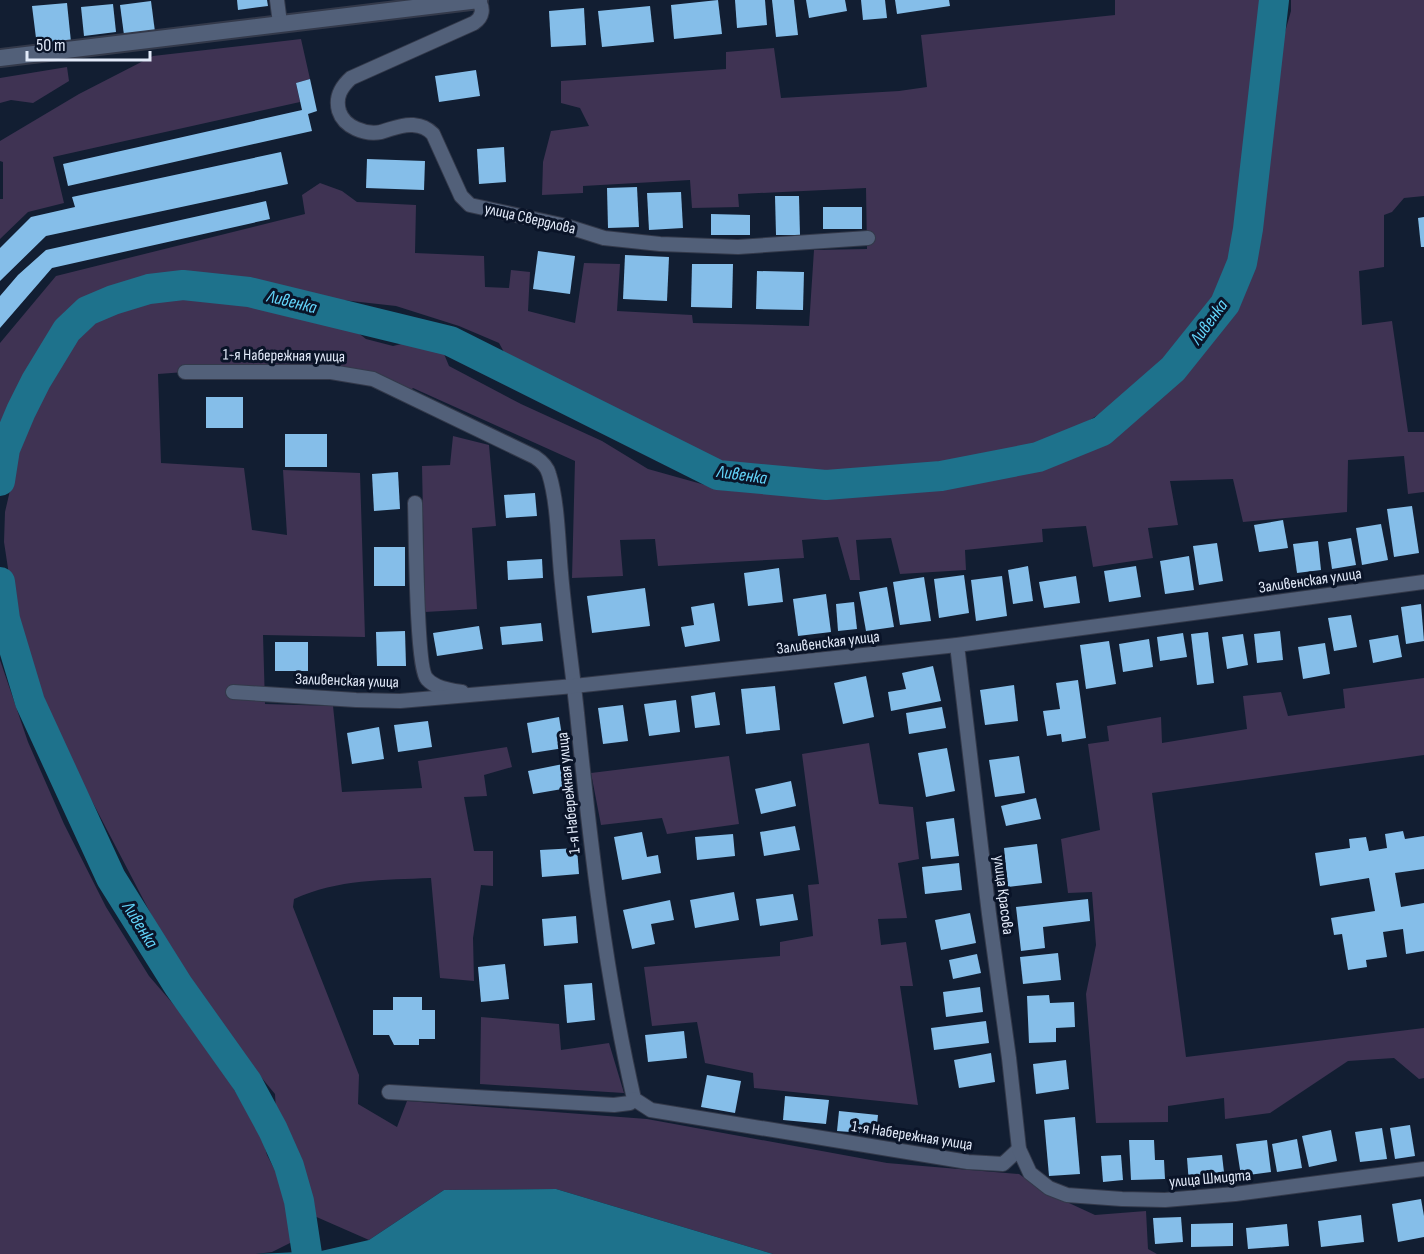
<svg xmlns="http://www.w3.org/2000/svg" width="1424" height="1254" font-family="'Sofia Sans Condensed',sans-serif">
	<rect width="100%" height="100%" fill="#121e32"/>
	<!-- green -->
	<g fill="#3f3353">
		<path d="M1115,0H1267L1253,101L1244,192L1233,260L1209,305L1134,393L1062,437L964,460L871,472L774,471L717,463L664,442L510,363L499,343L459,326L396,306L333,299L229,279L191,277L155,278L109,290L69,309L29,365L0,436V343L56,276L305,214L302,195L320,183L342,191L357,202L416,205L415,253L484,256L485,287L509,288L511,270L530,272L528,311L575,323L584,263L620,264L617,311L692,315L693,323L809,326L814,250L867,249L866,188L738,194L739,207L692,208L690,180L583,186V193L542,195L543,162L551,131L589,126L580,108L561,103V81L726,69V52L774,48L781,98L899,91L927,87L921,35L1115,15Z"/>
		<path d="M1291,0H1424V196L1404,198L1392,212L1384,215V267L1359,271L1362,325L1392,321L1408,432H1424V492L1408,494L1404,456L1348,460L1347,512L1243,522L1233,479L1170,481L1178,525L1148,528L1153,558L1093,567L1086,526L1042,529L1043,542L965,550L966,570L900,574L891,538L856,540L860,580H850L838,537L802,540L804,558L658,566L655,539L620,540L623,576L572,578L575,461L413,388L406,395L373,379L185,372L158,374L161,463L244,468L252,530L287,535L283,470L360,473L365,637L263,635L265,704L333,706L342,792L422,788L418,761L507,747L512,767L484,775L487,796L464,797L474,851H493V886L481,885L473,938L474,981L440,978L431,878C384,880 338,879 294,899L293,907L359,1075L358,1104L397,1127L407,1101L647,1119L887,1163L1019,1174L1043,1191L1095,1215L1146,1211L1148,1249L1157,1254H773L556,1189L444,1190L369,1240L312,1215L291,1138L276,1111L275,1094L219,1026L165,941L69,757L31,667L9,575L4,542L5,512L27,417L55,364L78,332L104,316L134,305L173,297H208L224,304H239L344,322L366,339L393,346L414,341H426L442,349L449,366L521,404L602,441L648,469L723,490L806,496L886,491L940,485L1046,464L1101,440L1161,398L1232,308L1254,257L1262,186L1283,39L1291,11Z"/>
		<path d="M301,39L310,79L296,83L300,102L53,157L64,203L28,212L0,239V199H3V162L0,161V141L79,94L153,56Z"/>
		<path d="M67,67L69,81L33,103L11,100L0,103V78Z"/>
		<path d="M453,436L489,445L496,526L472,528L477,609L425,612L422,466L450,465Z"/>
		<path d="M0,660L28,742L64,824L106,907L149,976L206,1042L262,1137L267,1155L290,1200L292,1242L272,1252L256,1254H0Z"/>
		<path d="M1424,678V755L1152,793L1186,1057L1424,1028V1078L1419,1079L1394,1058L1348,1061L1270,1113L1225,1119L1224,1098L1168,1106V1122L1096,1123L1086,994L1096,945L1092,892L1068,893L1061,839L1100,830L1088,744L1109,741L1107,726L1161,717L1162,743L1247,729L1243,696L1281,692L1288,716L1345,708L1343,689Z"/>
		<path d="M869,743L879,804L913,807L919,859L898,863L907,918L878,919L881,945L906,942L913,986H900L918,1105L754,1088L753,1073L705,1063L697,1022L652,1026L644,967L780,956V942L813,936L808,885L819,884L802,754Z"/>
		<path d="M729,756L739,824L667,834L662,818L601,825L591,773Z"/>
		<path d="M481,1017L559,1024L561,1050L609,1043L624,1093L480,1084Z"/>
	</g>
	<!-- water -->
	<path fill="#1e728c" d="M556,1189L773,1254H256L321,1251L369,1240L444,1190Z"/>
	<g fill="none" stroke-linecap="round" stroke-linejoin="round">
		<!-- river -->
		<g stroke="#1e728c" stroke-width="30">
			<path d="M0,481L5,449L21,411L36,381L67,330L87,311L113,300L149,289L183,285L249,292L450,341L718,475L826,485L941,476L1038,457L1102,431L1173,369L1225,304L1242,263L1248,229L1274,0"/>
			<path d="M0,582L5,619L30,702L111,878L178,985L247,1082L273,1130L289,1166L299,1201L307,1254"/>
		</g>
	</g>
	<!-- building -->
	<g fill="#85bee9">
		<path d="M237,0H267L268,6L238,10Z"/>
		<path d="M718,0L722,34L674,39L671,5Z"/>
		<path d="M735,0H765L767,25L737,28Z"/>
		<path d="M772,0H794L798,35L776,37Z"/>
		<path d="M806,0H845L847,11L809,18Z"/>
		<path d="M861,0H885L887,18L863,20Z"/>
		<path d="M895,0H949L950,6L897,14Z"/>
		<path d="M151,1L155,32L124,35L120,5Z"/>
		<path d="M67,3L71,42L37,46L32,6Z"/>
		<path d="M113,4L116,32L84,36L81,7Z"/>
		<path d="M650,6L654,42L602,47L598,11Z"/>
		<path d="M584,8L586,45L551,47L549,11Z"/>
		<path d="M476,70L480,96L439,102L435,76Z"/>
		<path d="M310,79L317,111L308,114L312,131L68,186L63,164L302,110L296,83Z"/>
		<path d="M504,147L506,182L479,184L477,149Z"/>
		<path d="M281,152L288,184L46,236L0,281V248L31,217L75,207L72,197Z"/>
		<path d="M367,159L425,161L424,190L366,188Z"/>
		<path d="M637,187L639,227L608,228L607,188Z"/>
		<path d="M681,192L683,228L649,230L647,193Z"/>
		<path d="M775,196H799L800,235H776Z"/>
		<path d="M266,201L270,219L52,268L0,328V296L18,275L46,250Z"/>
		<rect x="823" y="207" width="39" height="22"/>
		<path d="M711,214L750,215V235H711Z"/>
		<path d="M1424,217V247H1421L1418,218Z"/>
		<path d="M538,251L575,256L570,294L533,289Z"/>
		<path d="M625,255L669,257L667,301L623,299Z"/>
		<path d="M692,264H733L732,308L691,307Z"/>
		<path d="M757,271L804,272L803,310L756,309Z"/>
		<rect x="206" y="397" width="37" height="31"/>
		<rect x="285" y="434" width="42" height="33"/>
		<path d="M398,472L400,509L374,511L372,474Z"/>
		<path d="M535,493L537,516L506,518L504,495Z"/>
		<path d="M1412,506L1419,553L1394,557L1387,509Z"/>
		<path d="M1283,520L1288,548L1259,552L1254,525Z"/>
		<path d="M1381,524L1388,560L1362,565L1356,528Z"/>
		<path d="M1351,538L1356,565L1332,569L1328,542Z"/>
		<path d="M1318,541L1321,570L1297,573L1293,544Z"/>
		<path d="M1217,543L1223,581L1199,585L1193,546Z"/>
		<rect x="374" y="547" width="31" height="39"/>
		<path d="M1189,556L1194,590L1165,594L1160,561Z"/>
		<path d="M542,559L543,578L508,580L507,561Z"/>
		<path d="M1028,566L1033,601L1013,604L1008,570Z"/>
		<path d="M1136,566L1141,597L1109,602L1104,571Z"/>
		<path d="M779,568L783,602L748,606L744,573Z"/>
		<path d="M964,575L969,613L939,618L934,579Z"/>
		<path d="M1002,576L1007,616L976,621L971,580Z"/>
		<path d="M1076,576L1080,603L1044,608L1039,582Z"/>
		<path d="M924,577L931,621L900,625L893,582Z"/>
		<path d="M887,587L894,627L866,631L859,592Z"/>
		<path d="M645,588L650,626L592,633L587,596Z"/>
		<path d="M826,594L831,632L798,636L793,599Z"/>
		<path d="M854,602L857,629L838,631L836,604Z"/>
		<path d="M714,603L720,641L685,647L681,627L694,625L691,607Z"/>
		<path d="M1421,604L1424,641L1406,644L1401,607Z"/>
		<path d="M1351,615L1357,647L1334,651L1328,618Z"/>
		<path d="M541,623L543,641L502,645L500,627Z"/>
		<path d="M479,626L483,649L437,656L433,633Z"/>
		<path d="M405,631L406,666H377L376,632Z"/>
		<path d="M1280,631L1283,660L1257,663L1254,634Z"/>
		<path d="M1208,632L1214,683L1197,685L1191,634Z"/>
		<path d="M1183,633L1187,657L1160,661L1157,637Z"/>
		<path d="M1243,634L1248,665L1227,669L1222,637Z"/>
		<path d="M1398,635L1402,657L1373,663L1369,640Z"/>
		<path d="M1149,639L1153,667L1123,672L1119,644Z"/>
		<path d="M1109,641L1116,684L1086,689L1080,645Z"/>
		<rect x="275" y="642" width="33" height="29"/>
		<path d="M1325,643L1330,674L1303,679L1298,647Z"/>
		<path d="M933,666L941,701L891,711L888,692L906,689L902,673Z"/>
		<path d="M866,676L874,717L843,724L834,683Z"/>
		<path d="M1078,680L1086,738L1062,742L1061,734L1047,736L1043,711L1060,709L1056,683Z"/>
		<path d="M1014,685L1018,721L985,725L980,690Z"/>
		<path d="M775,686L780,730L746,734L741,689Z"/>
		<path d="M715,692L720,725L695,728L691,696Z"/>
		<path d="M676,700L680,732L649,736L644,704Z"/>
		<path d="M623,705L628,741L603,744L598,708Z"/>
		<path d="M942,707L946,728L909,734L906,713Z"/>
		<path d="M559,717L564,748L532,753L527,723Z"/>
		<path d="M428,721L432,747L398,752L394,725Z"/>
		<path d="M379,727L384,759L352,764L347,733Z"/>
		<path d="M947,748L955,791L926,797L918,753Z"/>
		<path d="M1019,756L1025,793L995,797L989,760Z"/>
		<path d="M563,764L568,788L533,794L528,771Z"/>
		<path d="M791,781L796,806L761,814L755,789Z"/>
		<path d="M1036,798L1041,819L1006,826L1001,806Z"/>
		<path d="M954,818L959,856L931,859L926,822Z"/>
		<path d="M795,826L800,850L764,856L760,832Z"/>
		<path d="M1403,831L1405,839L1424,836V869L1395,873L1401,907L1424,903V951L1406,954L1403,929L1383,932L1387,957L1366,960L1367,967L1348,970L1342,934L1334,935L1331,918L1375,911L1369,878L1320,886L1315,853L1350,848L1349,839L1366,837L1369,851L1387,848L1385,834Z"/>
		<path d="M642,832L647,857L658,855L661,873L622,880L614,837Z"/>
		<path d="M733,834L735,856L697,860L695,837Z"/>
		<path d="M1037,844L1042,883L1008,887L1004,848Z"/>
		<path d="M577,848L579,874L542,877L540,850Z"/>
		<path d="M959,863L962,890L925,894L922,867Z"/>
		<path d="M734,892L739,920L695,928L690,900Z"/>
		<path d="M793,894L798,920L760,926L756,899Z"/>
		<path d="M1088,899L1090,921L1043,927L1045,948L1021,951L1016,907Z"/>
		<path d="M670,900L674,920L651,924L655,944L632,949L623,910Z"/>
		<path d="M970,913L976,943L941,950L935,920Z"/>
		<path d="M576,916L578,943L544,946L542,919Z"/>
		<path d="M1058,953L1061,980L1023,984L1020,957Z"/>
		<path d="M977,954L981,973L953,979L949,960Z"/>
		<path d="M505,964L509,999L481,1002L478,967Z"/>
		<path d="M592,983L595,1020L567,1023L564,985Z"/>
		<path d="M980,987L983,1012L946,1017L943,992Z"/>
		<path d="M1049,995L1050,1003L1074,1002L1075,1027L1056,1028V1042L1029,1043L1027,996Z"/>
		<path d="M393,997H422V1010H435V1039H419V1045H394L389,1035H373V1010H393Z"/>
		<path d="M986,1021L989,1043L934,1050L931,1028Z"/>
		<path d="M684,1031L687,1058L648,1062L645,1035Z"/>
		<path d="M991,1053L995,1082L959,1088L954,1060Z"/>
		<path d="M1066,1060L1069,1089L1036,1094L1033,1064Z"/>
		<path d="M707,1075L741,1081L735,1113L701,1107Z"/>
		<path d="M785,1096L829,1100L826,1124L783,1120Z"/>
		<path d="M839,1111L878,1115L876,1134L837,1131Z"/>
		<path d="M1075,1117L1080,1174L1049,1176L1044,1120Z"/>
		<path d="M1410,1125L1415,1156L1395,1159L1390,1128Z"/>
		<path d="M1382,1128L1387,1159L1360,1162L1355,1132Z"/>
		<path d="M1331,1130L1337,1161L1309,1167L1302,1136Z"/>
		<path d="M1297,1139L1302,1168L1277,1172L1272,1144Z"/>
		<path d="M1129,1140H1154L1155,1160H1164L1165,1179L1131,1180Z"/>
		<path d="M1267,1140L1271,1172L1241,1176L1236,1144Z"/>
		<path d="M1121,1155L1123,1180L1103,1182L1101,1156Z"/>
		<path d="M1222,1155L1225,1181L1189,1184L1187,1158Z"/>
		<path d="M1421,1199L1424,1216V1237L1398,1242L1392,1204Z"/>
		<path d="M1361,1215L1364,1242L1321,1247L1318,1221Z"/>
		<path d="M1181,1217L1183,1242L1155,1244L1153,1218Z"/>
		<path d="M1233,1223V1246L1191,1247V1224Z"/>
		<path d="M1287,1224L1289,1246L1248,1249L1246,1228Z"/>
	</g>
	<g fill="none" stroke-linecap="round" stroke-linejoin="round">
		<!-- minor casing -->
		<g stroke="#33394a" stroke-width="16">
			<g id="minor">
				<path d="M277,0L280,23"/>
				<path d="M478,0C484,8 483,17 474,23L351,78C341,87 335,97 339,111C344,127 365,135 381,132C392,129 401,124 413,125C422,126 427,128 433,134L461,196L470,205L566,226L604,238L660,244L738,247L868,238"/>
				<path d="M185,372H331L373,379L535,457C541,461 547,466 549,474C558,503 558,542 561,573C565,620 572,666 577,713C590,842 605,972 634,1099L651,1110L968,1162L1003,1164L1019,1149"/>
				<path d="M415,503C416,528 416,668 427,679C435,688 450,690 462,692"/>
				<path d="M957,645L989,914L1009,1058L1019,1149L1030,1173L1049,1188L1067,1195L1122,1199L1165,1200L1235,1194L1424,1169"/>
				<path d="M233,692L356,700L400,701L574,686L957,645L1424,582"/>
				<path d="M389,1092L614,1105L630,1103L634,1099"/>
			</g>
		</g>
		<!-- secondary casing -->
		<g stroke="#33394a" stroke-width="20">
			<path id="secondary" d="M0,58L479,0"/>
		</g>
		<!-- minor -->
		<use href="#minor" stroke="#526079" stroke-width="14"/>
		<!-- secondary -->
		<use href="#secondary" stroke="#526079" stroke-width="16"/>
	</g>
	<g text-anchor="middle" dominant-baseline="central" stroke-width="6" stroke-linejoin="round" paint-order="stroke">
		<!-- street labels -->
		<g font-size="16" fill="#e2eaf9" stroke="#0a1428">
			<text transform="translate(530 219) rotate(13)">улица Свердлова</text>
			<text transform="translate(284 356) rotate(1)">1-я Набережная улица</text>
			<text transform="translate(1310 581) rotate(-8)">Заливенская улица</text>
			<text transform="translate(828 643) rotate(-7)">Заливенская улица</text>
			<text transform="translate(347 681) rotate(2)">Заливенская улица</text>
			<text transform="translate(569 793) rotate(-96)">1-я Набережная улица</text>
			<text transform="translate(1003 895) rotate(83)">улица Красова</text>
			<text transform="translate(912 1136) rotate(9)">1-я Набережная улица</text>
			<text transform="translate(1210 1179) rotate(-5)">улица Шмидта</text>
		</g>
		<!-- water labels -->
		<g font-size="18" font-style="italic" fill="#63d5fb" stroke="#0a1428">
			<text transform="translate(292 302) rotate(14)">Ливенка</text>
			<text transform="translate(1209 322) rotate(-54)">Ливенка</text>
			<text transform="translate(742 475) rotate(8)">Ливенка</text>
			<text transform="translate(140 925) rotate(58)">Ливенка</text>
		</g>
	</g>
	<!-- scale -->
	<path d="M27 51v9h123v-9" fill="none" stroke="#e2eaf9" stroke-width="3"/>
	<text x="36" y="51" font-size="18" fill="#e2eaf9" stroke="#0a1428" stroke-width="4.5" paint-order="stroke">50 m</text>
</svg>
